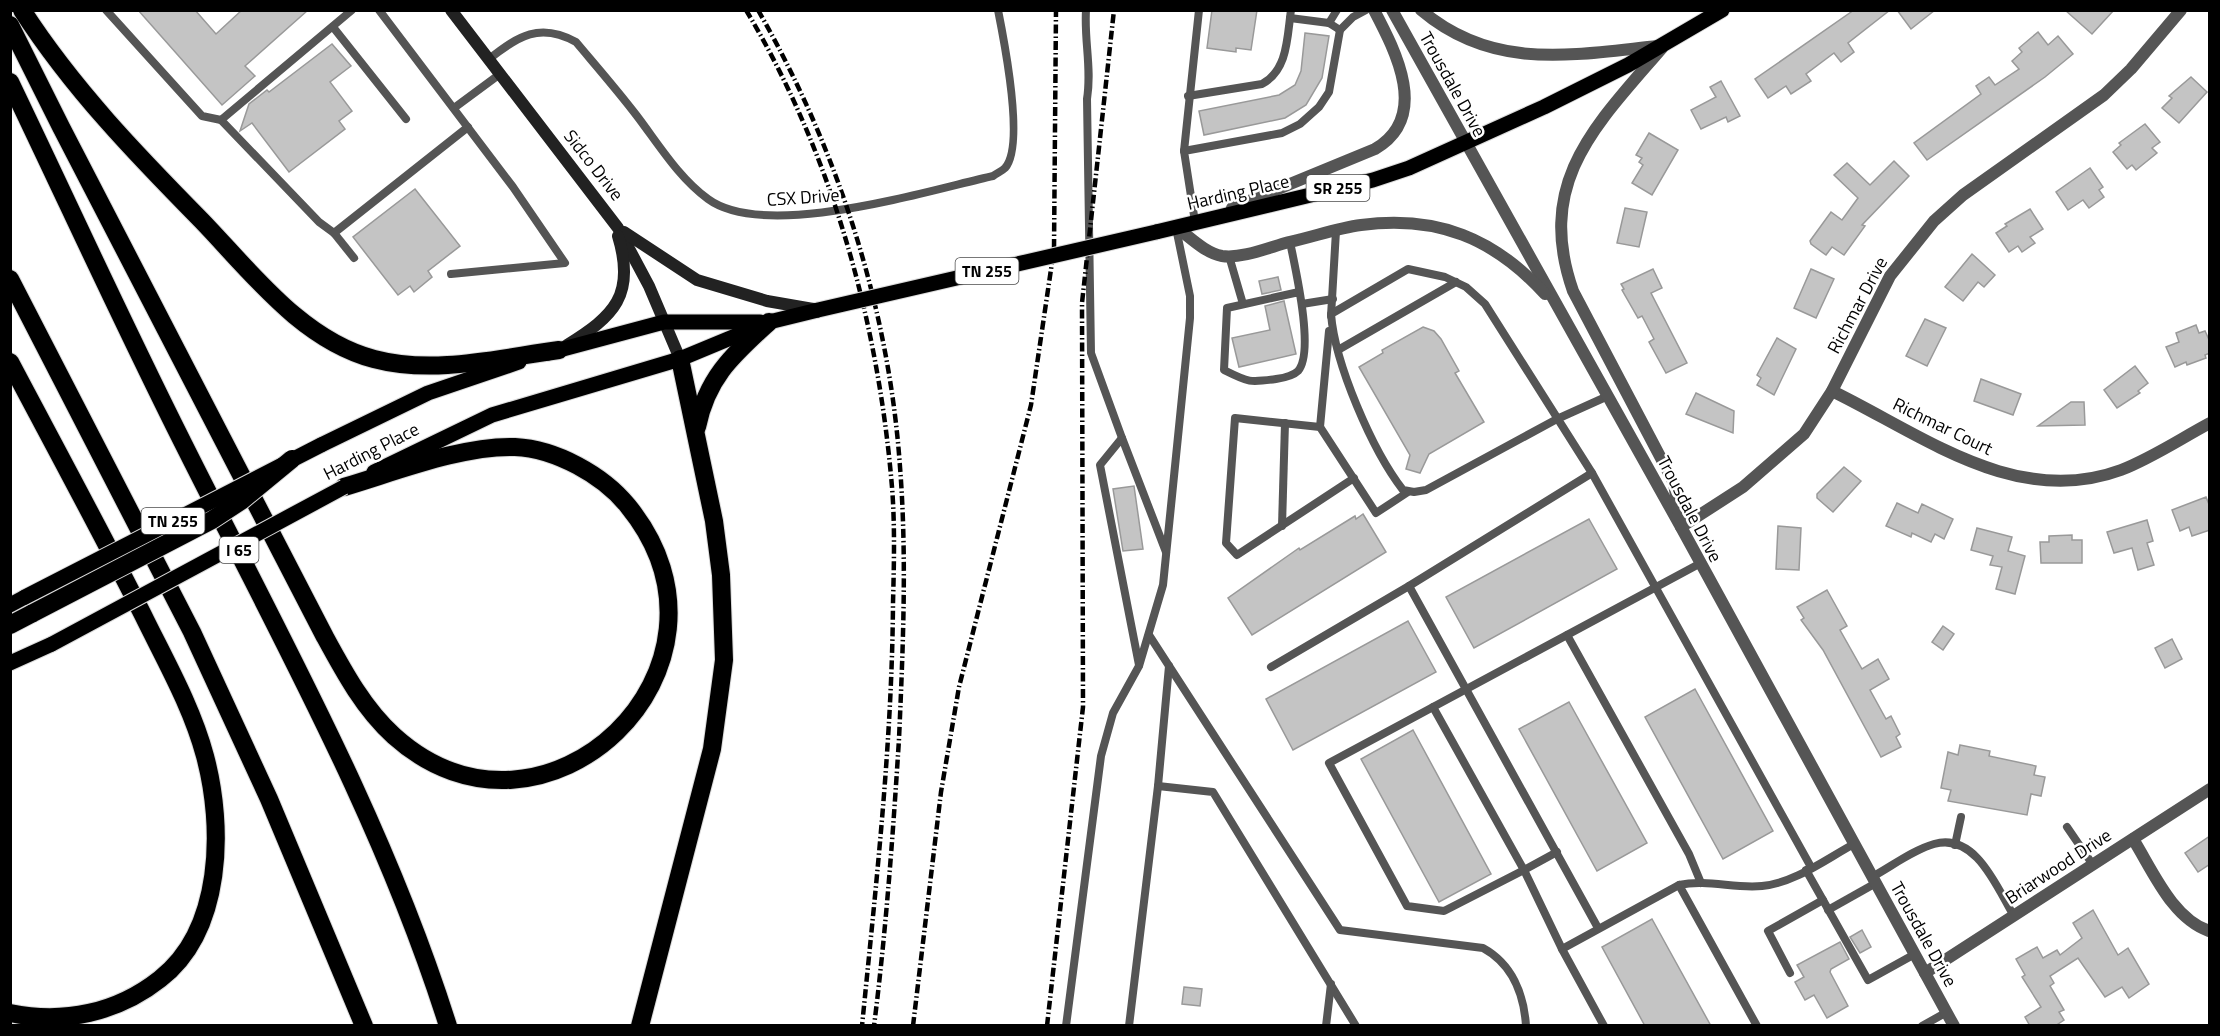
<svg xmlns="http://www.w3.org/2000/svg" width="2220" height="1036" font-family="'Titillium Web',sans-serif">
	<rect width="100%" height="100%" fill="#fff"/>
	<!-- building -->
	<g fill="#c4c4c4" stroke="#999" stroke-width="1.5">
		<path d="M138,10H195L216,34L242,10H308L245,66L255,76L222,105Z"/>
		<path d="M1212,10H1257L1251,50L1236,48V52L1207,48Z"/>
		<path d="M1854,10H1890L1848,43L1854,52L1841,62L1834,53L1806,74L1811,81L1791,94L1786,86L1768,98L1755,79Z"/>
		<path d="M1897,10H1935L1911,29Z"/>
		<path d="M2065,10H2114L2092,34Z"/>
		<path d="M2038,32L2048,45L2058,36L2073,54L2045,77L1927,160L1914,143L1981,94L1976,86L1989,77L1995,85L2019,69L2012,61L2022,52L2019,48Z"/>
		<path d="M1305,33L1329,36L1322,78L1306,105L1285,118L1204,135L1199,111L1279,95L1295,85L1301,71Z"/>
		<path d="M332,44L351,66L330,82L352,111L339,121L345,129L289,172L252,123L240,131L249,104L267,90L269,92Z"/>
		<path d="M2191,77L2207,92L2179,123L2162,108L2172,98L2169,96Z"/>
		<path d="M1721,81L1740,116L1728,122L1726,117L1701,129L1691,110L1716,97L1710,87Z"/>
		<path d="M2145,124L2160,142L2152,148L2157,153L2136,170L2132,165L2127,169L2113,152L2121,145L2119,143Z"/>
		<path d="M1649,133L1678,150L1652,195L1632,183L1643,165L1639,162L1642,158L1636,155Z"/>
		<path d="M1894,161L1909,176L1862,225L1865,226L1844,255L1832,247L1826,255L1811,244L1810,241L1831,212L1842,220L1858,198L1834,175L1847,163L1870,185Z"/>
		<path d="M2090,168L2103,187L2099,190L2104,197L2089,208L2083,200L2068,210L2056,192Z"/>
		<path d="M415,189L460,246L428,271L432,277L414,292L410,286L398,295L353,237Z"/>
		<path d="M1625,208L1647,212L1639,247L1617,243Z"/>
		<path d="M2030,209L2043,229L2030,237L2035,243L2022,252L2018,246L2009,252L1996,233L2007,226L2005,224Z"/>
		<path d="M1972,254L1995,275L1984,287L1978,282L1963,301L1945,287Z"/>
		<path d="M1653,269L1662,288L1651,293L1687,363L1666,373L1649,342L1654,339L1642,316L1638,318L1622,290L1624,289L1621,284Z"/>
		<path d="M1811,269L1834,279L1816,318L1794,308Z"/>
		<path d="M1278,277L1281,290L1262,294L1259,281Z"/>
		<path d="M1284,301L1296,354L1239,367L1232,338L1270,330L1265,306Z"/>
		<path d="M1925,319L1946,328L1927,366L1906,356Z"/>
		<path d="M2196,325L2199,333L2205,331L2210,342V353L2205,355L2206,358L2187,365L2186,362L2175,367L2166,347L2179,342L2176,333Z"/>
		<path d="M1423,327L1434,331L1441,339L1459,371L1455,373L1484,422L1429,454L1420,473L1406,469L1410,455L1359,367L1383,353L1382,350Z"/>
		<path d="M1777,338L1796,349L1774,395L1757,385L1761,378L1757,375Z"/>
		<path d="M2135,366L2148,383L2138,391L2140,393L2117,408L2104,390Z"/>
		<path d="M1981,379L2021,394L2013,415L1974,401Z"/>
		<path d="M1696,393L1734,411L1733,433L1686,414Z"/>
		<path d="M2071,402H2084L2085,425L2038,426Z"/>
		<path d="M1844,467L1861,481L1833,512L1817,498V494Z"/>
		<path d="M1134,486L1143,549L1123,551L1113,489Z"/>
		<path d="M2206,497L2210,507V530L2192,536L2189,527L2180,531L2172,510Z"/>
		<path d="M1897,503L1918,513L1922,504L1953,519L1944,539L1935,534L1931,542L1912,533L1911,537L1886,526Z"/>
		<path d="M1363,514L1386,552L1252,635L1228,598L1299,548L1300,550L1355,516L1356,519Z"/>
		<path d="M1589,519L1617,569L1474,648L1446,597Z"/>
		<path d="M2147,520L2153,541L2147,543L2154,565L2138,570L2132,548L2114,553L2107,532Z"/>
		<path d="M1778,526L1801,528L1799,570L1776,569Z"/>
		<path d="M1977,528L2012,537L2008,551L2025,556L2015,594L1996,589L2002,567L1990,565L1993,556L1971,550Z"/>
		<path d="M2072,535V540H2082V563H2041L2040,542H2049V536Z"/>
		<path d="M1827,590L1847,626L1840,630L1862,669L1878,659L1889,679L1870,690L1886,719L1891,716L1900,734L1896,737L1901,747L1881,757L1823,650L1801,620L1804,618L1797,607Z"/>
		<path d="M1408,621L1436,672L1293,750L1266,699Z"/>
		<path d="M1943,626L1954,634L1943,650L1932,642Z"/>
		<path d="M2172,639L2182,659L2165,668L2155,648Z"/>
		<path d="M1695,689L1773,831L1723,859L1645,717Z"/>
		<path d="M1569,702L1647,843L1597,871L1519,729Z"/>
		<path d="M1413,730L1491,874L1439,902L1361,759Z"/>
		<path d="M1960,745L1990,751L1989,756L2036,766L2034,775L2045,777L2041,796L2031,794L2027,815L1948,801L1951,790L1941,788L1948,752L1958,755Z"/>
		<path d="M2210,836V864L2198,872L2185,853Z"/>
		<path d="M2093,910L2118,955L2128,948L2149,984L2129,998L2122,987L2105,997L2078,958L2050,976L2054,983L2050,986L2064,1010L2059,1012L2064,1020L2055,1026H2030L2025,1017L2041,1007L2022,977L2025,975L2016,959L2037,947L2043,958L2057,950L2060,955L2082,938L2073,923Z"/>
		<path d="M1652,919L1711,1026H1645L1602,947Z"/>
		<path d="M1862,930L1871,947L1860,953L1850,937Z"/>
		<path d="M1840,942L1849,959L1831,969L1830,972L1848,1006L1827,1018L1814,995L1805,1000L1795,982L1804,977L1797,965Z"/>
		<path d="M1184,987L1202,989L1200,1006L1182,1004Z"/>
	</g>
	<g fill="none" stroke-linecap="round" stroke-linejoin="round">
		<!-- primary casing -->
		<g stroke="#dbdbdb" stroke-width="17">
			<g id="primary">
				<path d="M1156,232L1373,180L1409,168L1544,107L1628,65L1722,10"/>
				<path d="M548,353L664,322H760"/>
				<path d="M321,445L428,393L519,362"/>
				<path d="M374,472L492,415L680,359L769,322L818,310"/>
				<path d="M10,605L25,597"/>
				<path d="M10,663L52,644"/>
			</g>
		</g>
		<!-- motorway casing -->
		<g stroke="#dbdbdb" stroke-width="20">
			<g id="motorway">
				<path d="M22,10C73,89 137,155 202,221C252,273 302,340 374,359C434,375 499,358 559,350"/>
				<path d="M10,25L61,127L325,637C344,672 364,709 394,736C544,871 759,667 628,506C603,475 556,449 515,447C463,445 395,472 344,487"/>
				<path d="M10,82C68,203 124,326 184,445C279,635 384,822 448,1026"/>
				<path d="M10,279L192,632L269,799L364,1026"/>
				<path d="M10,362C55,447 100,530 143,615C165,660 192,707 205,756C224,827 223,930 160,979C117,1013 64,1024 10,1013"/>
				<path d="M697,427C707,377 733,355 769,322"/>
				<path d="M10,625L33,613"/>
				<path d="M640,1026L712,749L724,660L721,575L714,521L680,359"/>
			</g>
		</g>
		<!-- service -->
		<g stroke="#555" stroke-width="8">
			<path d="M106,10L202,116L221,120"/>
			<path d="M352,10L221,120L319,222L334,233L468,127"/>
			<path d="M379,10L513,187L565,263L451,274"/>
			<path d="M1086,10C1084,41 1092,68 1087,99L1091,353L1122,438"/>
			<path d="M1290,18L1329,23L1340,30"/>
			<path d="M1329,23L1337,10"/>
			<path d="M333,27L406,119"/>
			<path d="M489,59C518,36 540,22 576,42C597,67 618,91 637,116C659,145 679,178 708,199C765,241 926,191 993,176C997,173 1002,171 1005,168C1025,146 1004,40 998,10"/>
			<path d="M1188,96L1262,84C1288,70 1287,38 1291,10"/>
			<path d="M454,108L500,74"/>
			<path d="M1184,151L1199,10"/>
			<path d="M1195,222L1184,151L1282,133L1300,124L1319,107L1329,92L1340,30L1353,17L1366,10"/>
			<path d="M334,233L354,258"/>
			<path d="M1290,242C1295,267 1315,352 1298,371C1293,376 1283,378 1276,379C1249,383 1248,382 1224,370L1227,308L1299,292"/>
			<path d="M1229,256L1243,304"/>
			<path d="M1302,304L1333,299"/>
			<path d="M1331,316L1336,231"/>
			<path d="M1338,350L1456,282"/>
			<path d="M1320,427L1329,331"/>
			<path d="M1592,473L1485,304L1466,287L1445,277L1408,269L1331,314C1335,364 1372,450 1403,490L1414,492L1426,490L1557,419L1608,396"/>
			<path d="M1354,478L1237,555L1226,543L1235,418L1320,427L1376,513L1408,492"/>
			<path d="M1282,526L1285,423"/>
			<path d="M1409,586L1592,473L1811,867"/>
			<path d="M1149,635L1340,930L1483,948C1512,964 1524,994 1526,1026"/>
			<path d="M1567,635L1689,854L1701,883"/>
			<path d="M1139,665L1100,465L1122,438L1166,552"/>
			<path d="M1271,667L1409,586L1598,928"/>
			<path d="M1433,707L1524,870L1557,852"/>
			<path d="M1158,786L1169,666"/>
			<path d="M2067,827L2093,865"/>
			<path d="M1955,845L1961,817"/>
			<path d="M1806,870L1868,980L1915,954"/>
			<path d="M1872,877C1892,866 1913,850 1934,844C1976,832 1997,888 2014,916"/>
			<path d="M1828,910L1876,883"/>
			<path d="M1562,949L1679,885"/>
			<path d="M1790,973L1768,931L1823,900"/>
			<path d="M1066,1026L1101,756L1113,713L1139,666L1163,585L1190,318V296L1176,228"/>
			<path d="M1129,1026L1158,786L1213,792L1356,1026"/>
			<path d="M1326,1026L1331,984"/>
			<path d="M1604,1026L1562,949L1524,870L1444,911L1407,906L1329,763L1699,564"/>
			<path d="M1757,1026L1679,885C1707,879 1735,889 1762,886C1795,883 1826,859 1854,844"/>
			<path d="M1922,1026L1947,1012"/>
		</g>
		<!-- minor -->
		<g stroke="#555" stroke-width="12">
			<path d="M1832,391C1921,434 2016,509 2121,470C2152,458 2180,439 2210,423"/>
			<path d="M1681,527L1743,487L1804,434L1832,391L1890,276L1934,221L1963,195L2104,95L2131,69L2181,10"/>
			<path d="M2133,839C2153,871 2172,918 2209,931"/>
			<path d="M1925,973L2210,789"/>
		</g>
		<!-- tertiary -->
		<g stroke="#555" stroke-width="12">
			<path d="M1392,10L1681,527L1954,1026"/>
			<path d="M1421,10C1493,71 1571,55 1658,46"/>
			<path d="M1662,48C1595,126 1535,182 1573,291L1674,483L1679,517"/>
			<path d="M1232,208L1375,149C1430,117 1396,52 1374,10"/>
			<path d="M1176,227C1190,237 1205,253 1222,256C1242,259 1270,247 1289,242C1313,237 1337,228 1361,225C1437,215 1494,238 1545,294"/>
		</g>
		<!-- secondary -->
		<g stroke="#222" stroke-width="12">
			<path d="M451,10L618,228L649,286L680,359"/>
			<path d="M624,232L697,280L767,301L813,309"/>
			<path d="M567,345C614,316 636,295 618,236"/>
		</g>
		<!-- primary -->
		<use href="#primary" stroke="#000" stroke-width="15"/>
		<!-- motorway -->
		<use href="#motorway" stroke="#000" stroke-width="18"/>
		<!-- rail -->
		<g stroke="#000" stroke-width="4.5" stroke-dasharray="9 3 1.5 3" stroke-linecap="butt">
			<path d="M746,10C832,154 878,321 892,487C895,525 894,564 893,603C892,744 876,885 862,1026"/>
			<path d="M758,10C837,148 889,308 900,467C907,557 903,648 899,739C893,834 886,931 874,1026"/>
			<path d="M913,1026L941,792L959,687L1031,405L1054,249L1056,10"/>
			<path d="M1047,1026L1083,707L1082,303L1114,10"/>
		</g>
		<!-- primary-bridge casing -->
		<g stroke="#dbdbdb" stroke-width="17" stroke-linecap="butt">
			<g id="primary-bridge">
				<path d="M818,310L1156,232"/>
				<path d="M25,597L321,445"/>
				<path d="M52,644L344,487"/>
			</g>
		</g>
		<!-- motorway-bridge casing -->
		<g stroke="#dbdbdb" stroke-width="20" stroke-linecap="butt">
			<path id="motorway-bridge" d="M33,613L212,520L241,501L292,459"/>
		</g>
		<!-- primary-bridge -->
		<use href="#primary-bridge" stroke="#000" stroke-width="15"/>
		<!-- motorway-bridge -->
		<use href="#motorway-bridge" stroke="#000" stroke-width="18"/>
	</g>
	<g text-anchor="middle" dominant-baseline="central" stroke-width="5" stroke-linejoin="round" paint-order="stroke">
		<!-- shield labels -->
		<g fill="#fff" stroke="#4c4c4c" stroke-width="1.5">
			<rect x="1306.5" y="175" width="63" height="26" rx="4.5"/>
			<rect x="955.5" y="258" width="63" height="26" rx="4.5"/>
			<rect x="141.5" y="508" width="63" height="26" rx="4.5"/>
			<rect x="219.5" y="537" width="39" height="26" rx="4.5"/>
		</g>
		<g font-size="16" font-weight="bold" fill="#000">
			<text x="1338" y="188">SR 255</text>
			<text x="987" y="271">TN 255</text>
			<text x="173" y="521">TN 255</text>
			<text x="239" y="550">I 65</text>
		</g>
		<!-- street labels -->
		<g font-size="18" fill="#000" stroke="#fff">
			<text transform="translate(1453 84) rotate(61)">Trousdale Drive</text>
			<text transform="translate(594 165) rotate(52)">Sidco Drive</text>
			<text transform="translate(1238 192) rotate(-13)">Harding Place</text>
			<text transform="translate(803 197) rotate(-4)">CSX Drive</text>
			<text transform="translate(1857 305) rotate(-62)">Richmar Drive</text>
			<text transform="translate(1943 426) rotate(26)">Richmar Court</text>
			<text transform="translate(371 451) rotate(-27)">Harding Place</text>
			<text transform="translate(1690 509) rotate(62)">Trousdale Drive</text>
			<text transform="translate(2058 866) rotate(-33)">Briarwood Drive</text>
			<text transform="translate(1924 934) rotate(61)">Trousdale Drive</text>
		</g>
	</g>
	<!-- border -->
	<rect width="2220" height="1036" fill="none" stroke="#000000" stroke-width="24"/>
</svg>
